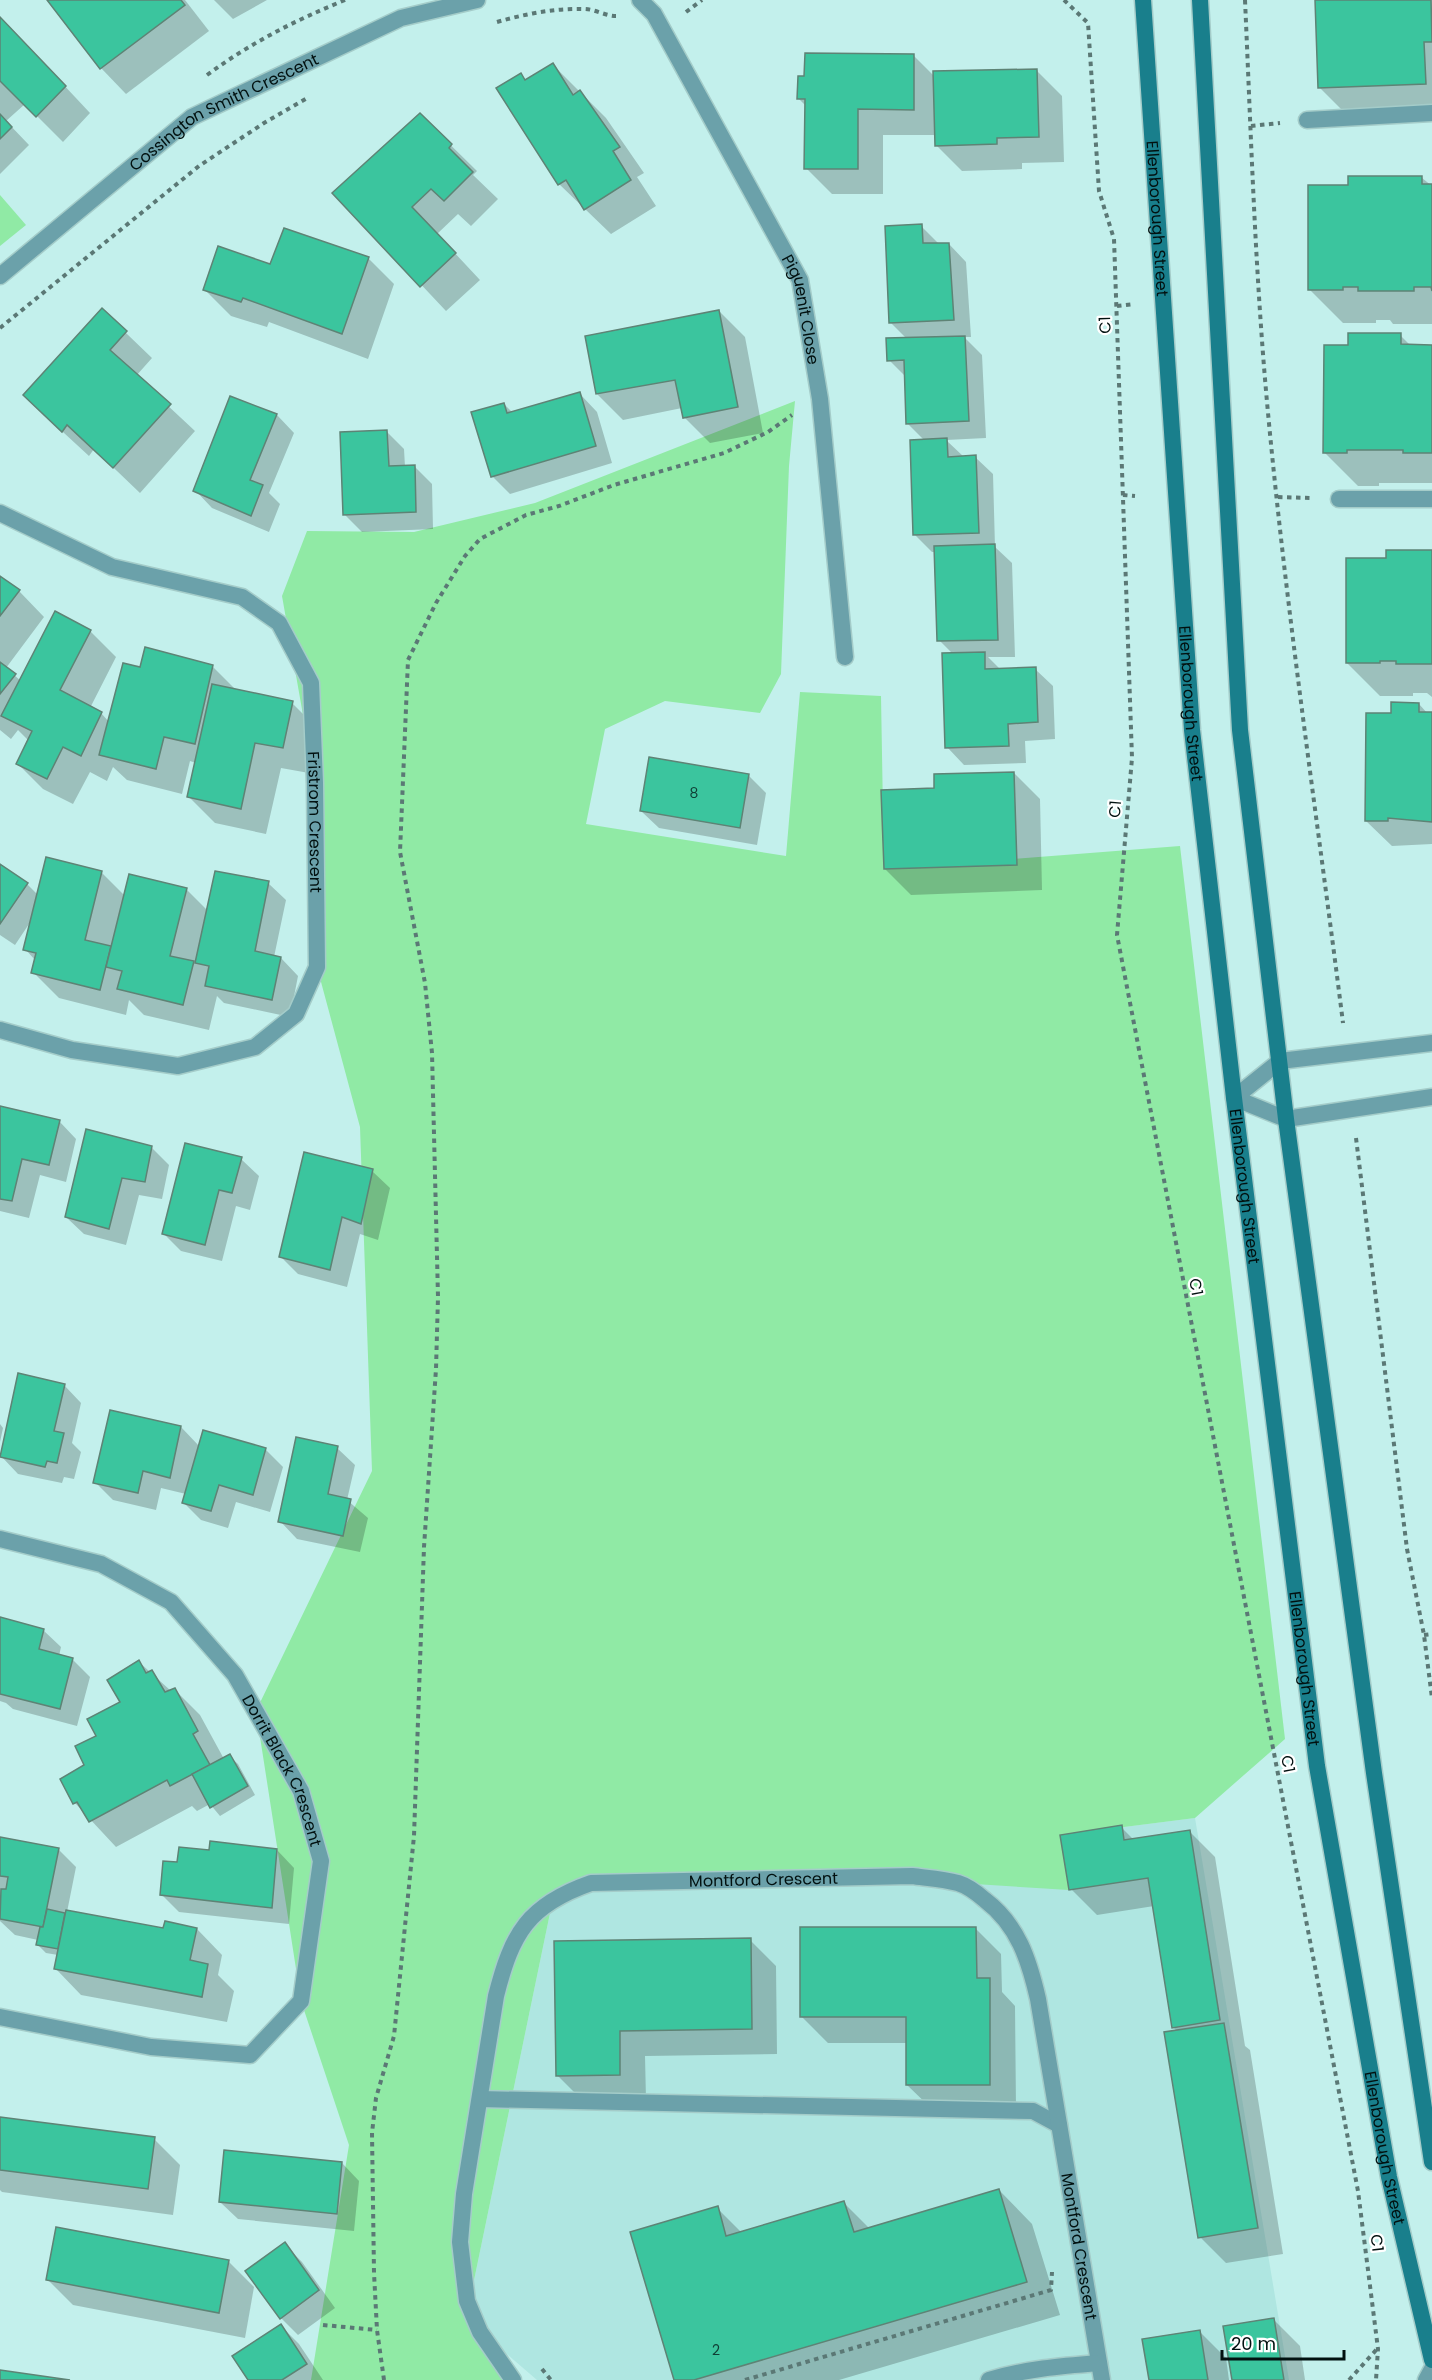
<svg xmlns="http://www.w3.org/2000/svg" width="1432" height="2380" font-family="Poppins,sans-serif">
	<rect width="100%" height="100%" fill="#c3f0ec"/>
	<!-- built -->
	<path fill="#afe6e1" d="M1195,1818L1289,2380H537L466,2319L555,1889L959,1883L1060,1835Z"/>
	<!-- green -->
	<g fill="#90eaa5">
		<path d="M0,195L26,225L0,246Z"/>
		<path d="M795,401L789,466L781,674L760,713L665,701L605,729L586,824L786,856L800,692L881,696L884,869L1180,846L1285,1739L1195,1818L1061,1835L1069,1890L959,1883L555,1889L466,2319L514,2380H311L349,2145L301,2001L256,1711L372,1471L360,1127L317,967L315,783L282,596L307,531L414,532L535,503Z"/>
	</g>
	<!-- shadow -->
	<g fill="#0003">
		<path d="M49,0H185L209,31L126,94L101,68Z"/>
		<path d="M214,0H267L233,19Z"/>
		<path d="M1316,0H1432V118L1353,121L1320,88Z"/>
		<path d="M0,17L90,113L63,142L25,104L6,121L29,145L0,174Z"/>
		<path d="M913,55L934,76L1036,70L1062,96L1064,162L1022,163V169L962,171L936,145V135H883V194H832L806,168V106L799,99Z"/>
		<path d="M553,65L606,118L644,173L637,177L656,206L611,234L559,184L521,75L527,81Z"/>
		<path d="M420,115L477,171L473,175L498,199L471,226L458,214L437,234L480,280L446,311L335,193Z"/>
		<path d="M1422,178L1432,186V324H1393L1390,320H1376V323H1343L1310,290L1350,187Z"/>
		<path d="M921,226L938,243L949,244L966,262L971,337H964L982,355L986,438L946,440L964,457H975L993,474L995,547L1012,563L1015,657H988L1001,670L1035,669L1053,686L1055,739L1025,741L1026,763L964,765L947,747L953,654L939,640L936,552H932L915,535L925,441L907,423L906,377L889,360L907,339L890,322Z"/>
		<path d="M368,258L394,284L368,359L269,322L267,327L231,316L205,290L271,266Z"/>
		<path d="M102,310L152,358L136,376L195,431L140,493L94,449L89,456L51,421Z"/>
		<path d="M719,311L745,337L763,433L710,443L684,417L682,408L623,420L597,394Z"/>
		<path d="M1400,335L1411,346H1432V483H1379V486H1358L1324,452L1350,346Z"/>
		<path d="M580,394L597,412L612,463L510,494L492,476L504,404L513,413Z"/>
		<path d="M231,398L277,415L294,433L269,493L280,504L269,532L212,508L195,490Z"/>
		<path d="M387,432L404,449L405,467L414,466L432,484L433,529L362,532L344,514Z"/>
		<path d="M1432,551V697L1427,693H1413V696H1380L1347,663L1387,560Z"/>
		<path d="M0,577L19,591L44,617L6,668L21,681L55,613L90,631L116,657L90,708L101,713L109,722L141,669L212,666L237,691L292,703L318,729L309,773L281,768L266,834L215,823L189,797L196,763L190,761L182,794L127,780L113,767L107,781L90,772L73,804L43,789L17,763L29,741L18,730L11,739L0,730Z"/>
		<path d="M1419,704L1428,714H1432V844L1392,846L1366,821L1392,714Z"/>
		<path d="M1014,773L1040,799L1042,890L911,895L885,869L936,789Z"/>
		<path d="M749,776L766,793L757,845L659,828L641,811Z"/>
		<path d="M0,866L27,884L38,895L102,873L125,896L186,889L208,911L268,883L286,900L274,957L281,958L298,976L290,1017L224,1003L217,996L209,1030L144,1015L129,1000L126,1015L59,998L33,972L36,961L25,949L31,921L15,945L0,935Z"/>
		<path d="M0,1107L59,1121L76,1139L66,1182L40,1175L29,1218L0,1211Z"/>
		<path d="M151,1147L169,1165L162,1199L139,1195L126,1245L84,1234L66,1217Z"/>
		<path d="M241,1159L259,1176L250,1210L236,1206L222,1261L181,1251L163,1233Z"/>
		<path d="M372,1171L390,1188L378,1240L360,1234L347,1287L298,1274L280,1256Z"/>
		<path d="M64,1385L81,1403L72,1443L81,1452L74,1479L64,1477L62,1483L18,1474L1,1456Z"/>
		<path d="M0,1424L3,1428L0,1442Z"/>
		<path d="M181,1427L200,1447L266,1450L283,1467L270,1512L236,1502L228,1528L201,1520L184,1503L186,1494L161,1488L156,1510L113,1500L95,1482Z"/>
		<path d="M337,1448L355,1465L347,1500L368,1518L360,1552L297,1539L280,1521Z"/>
		<path d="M0,1619L43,1630L61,1647L59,1656L72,1659L90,1677L77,1726L13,1709L6,1703L0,1701Z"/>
		<path d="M139,1662L171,1691L174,1689L200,1715L224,1759L229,1756L238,1764L255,1795L220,1816L210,1804L197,1811L192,1806L116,1847L75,1803L98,1736L122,1703Z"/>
		<path d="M1121,1827L1134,1840L1189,1831L1215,1857L1245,2046L1250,2050L1283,2254L1226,2263L1200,2237L1178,2032L1173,2027L1154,1906L1097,1915L1071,1889Z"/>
		<path d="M0,1838L58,1849L76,1867L67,1912L165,1930L197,1929L222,1955L218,1975L234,1991L227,2022L81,1995L56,1969L58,1955L46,1953L37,1944L38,1940L15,1935L0,1921Z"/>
		<path d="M277,1850L294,1868L289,1924L179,1912L161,1894L179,1864L210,1852Z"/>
		<path d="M975,1928L1001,1954L1002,1992L1015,2006L1016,2110H933L907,2085V2043H828L802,2017Z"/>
		<path d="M750,1940L776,1966L777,2054L645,2056L646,2100L584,2102L558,2076L556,1942Z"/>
		<path d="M0,2118L154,2139L180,2165L173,2215L2,2192L0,2190Z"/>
		<path d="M342,2163L359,2181L354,2231L238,2219L220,2202Z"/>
		<path d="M999,2190L1032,2224L1060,2315L839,2380H676L717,2208L742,2233L844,2203L870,2229Z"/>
		<path d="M284,2244L302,2262L335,2308L298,2335L281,2318Z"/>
		<path d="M228,2261L254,2287L245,2338L73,2305L47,2279Z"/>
		<path d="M1274,2320L1300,2346L1305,2380H1234Z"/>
		<path d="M281,2326L299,2344L323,2380H250Z"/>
		<path d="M1200,2332L1226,2358L1229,2380H1150Z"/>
	</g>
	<!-- building -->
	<g fill="#3bc59e" stroke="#5e8375" stroke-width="1.5">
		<path d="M47,0H181L185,5L100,69Z"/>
		<path d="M1315,0H1431L1432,42H1424L1426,84L1318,88Z"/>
		<path d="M0,17L66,86L36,117L0,81Z"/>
		<path d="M805,53L914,54V110L858,109V169H804L805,99H797L798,76H804Z"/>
		<path d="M553,63L573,95L580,90L620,147L613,151L631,180L584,210L566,180L558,185L496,88L521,73L525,80Z"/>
		<path d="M1037,69L1039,137L997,138V144L935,146L933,71Z"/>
		<path d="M420,113L452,144L449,148L473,172L444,201L431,189L412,207L456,253L420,287L332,193Z"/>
		<path d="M0,114L12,127L0,139Z"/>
		<path d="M1348,176H1422V184H1432V291L1431,287H1414V291H1358V287H1343V290H1308V185H1348Z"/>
		<path d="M922,224L923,243H949L954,320L889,323L885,226Z"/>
		<path d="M284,228L369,257L342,334L243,298L241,302L203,290L218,246L270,264Z"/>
		<path d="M102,308L127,331L110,350L171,404L113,468L67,425L62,432L23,395Z"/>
		<path d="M719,310L738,407L683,418L675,380L596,394L585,336Z"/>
		<path d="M1348,333H1401V344L1432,345V453H1403V450H1347V453H1323L1324,345H1348Z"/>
		<path d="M965,336L969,421L906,424L904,360L887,361L886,338Z"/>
		<path d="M580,392L596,446L491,477L471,412L504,403L507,413Z"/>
		<path d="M230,396L277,414L250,480L263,485L251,516L193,491Z"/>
		<path d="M387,430L389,466L415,465L416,512L343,515L340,432Z"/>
		<path d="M947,438L948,457L976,455L979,533L913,535L910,440Z"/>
		<path d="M995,544L998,640L937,641L934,546Z"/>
		<path d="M1386,550H1432V664H1396V661H1380V663H1346V558H1386Z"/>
		<path d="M0,576L20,590L0,616Z"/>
		<path d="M55,611L91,630L60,690L102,712L81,756L63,747L47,779L16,764L32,731L1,716Z"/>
		<path d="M145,647L213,665L195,744L164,737L156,769L99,755L123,663L140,667Z"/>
		<path d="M985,652V669L1036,667L1038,722L1008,724L1009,746L945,748L942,653Z"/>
		<path d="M0,662L16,674L0,694Z"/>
		<path d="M212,684L293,701L283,748L255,743L241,809L187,797Z"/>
		<path d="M1391,702L1419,703V712H1432V822L1388,818V821H1365L1366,713H1391Z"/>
		<path d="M649,757L749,774L740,828L640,811Z"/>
		<path d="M1014,772L1017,865L884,869L881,790L934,788V774Z"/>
		<path d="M46,857L102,871L85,940L111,946L100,990L31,973L36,953L23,950Z"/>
		<path d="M0,864L28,883L0,924Z"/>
		<path d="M215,871L269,881L255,951L281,957L272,1000L205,986L209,966L195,963Z"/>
		<path d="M129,874L187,888L170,956L194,961L183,1005L117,989L122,971L106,967Z"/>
		<path d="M0,1106L60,1120L49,1165L22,1159L12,1201L0,1199Z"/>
		<path d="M86,1129L152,1146L145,1182L122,1178L109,1229L65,1217Z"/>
		<path d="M185,1143L242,1157L232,1193L219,1190L205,1245L162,1234Z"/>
		<path d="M304,1152L373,1169L361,1224L342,1217L330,1270L279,1257Z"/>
		<path d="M18,1373L65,1384L54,1431L64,1433L57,1463L47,1461L45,1467L0,1457Z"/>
		<path d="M110,1410L181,1426L170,1478L143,1471L138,1493L93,1483Z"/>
		<path d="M203,1430L266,1448L253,1495L219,1485L211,1511L182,1503Z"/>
		<path d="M296,1437L338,1446L328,1494L351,1499L343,1536L278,1522Z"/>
		<path d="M0,1617L44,1629L39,1649L73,1658L60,1709L0,1694Z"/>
		<path d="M139,1660L146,1673L152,1670L165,1692L175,1688L198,1731L193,1734L210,1765L170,1786L167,1780L89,1822L77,1802L73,1804L60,1779L84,1765L75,1746L96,1736L87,1719L120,1702L107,1680Z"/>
		<path d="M230,1754L248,1786L210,1808L192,1774Z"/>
		<path d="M1122,1825L1124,1840L1190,1830L1220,2020L1172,2028L1148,1878L1069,1890L1060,1835Z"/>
		<path d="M0,1837L59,1848L43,1927L0,1919L1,1889H6L8,1877L0,1876Z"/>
		<path d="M210,1841L277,1849L272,1908L160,1895L163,1861L177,1862L179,1847L209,1850Z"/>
		<path d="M47,1909L65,1913L58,1949L36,1945L40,1927H43Z"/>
		<path d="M66,1910L163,1928L165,1921L197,1928L190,1960L208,1964L202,1997L54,1969Z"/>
		<path d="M800,1927H976L977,1978H990V2085H906V2017H800Z"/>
		<path d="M751,1938L752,2029L620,2031V2075L556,2076L554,1941Z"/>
		<path d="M1224,2023L1258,2228L1198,2238L1164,2032Z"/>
		<path d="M0,2117L155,2137L148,2189L0,2170Z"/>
		<path d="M224,2150L342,2162L337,2214L219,2202Z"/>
		<path d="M999,2189L1027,2282L694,2380H674L630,2232L718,2206L726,2236L844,2201L854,2232Z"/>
		<path d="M56,2227L229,2260L219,2313L46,2280Z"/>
		<path d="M285,2242L319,2290L280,2319L245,2271Z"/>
		<path d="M1274,2318L1284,2380H1232L1223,2326Z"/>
		<path d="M281,2324L307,2364L282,2380H248L232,2356Z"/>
		<path d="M1200,2330L1208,2380H1149L1142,2339Z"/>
		<path d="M0,2370L70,2380H0Z"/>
	</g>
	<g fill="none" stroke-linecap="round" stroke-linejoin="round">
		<!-- service casing -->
		<g stroke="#a4ccc9" stroke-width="19">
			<g id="service">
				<path d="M1307,120L1432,113"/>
				<path d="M1339,499H1432"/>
				<path d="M1432,1043L1280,1061L1234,1098L1286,1119L1432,1097"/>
				<path d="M480,2099L1033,2111L1059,2125"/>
			</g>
		</g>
		<!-- minor casing -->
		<g stroke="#a4ccc9" stroke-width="19">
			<g id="minor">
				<path id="s1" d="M640,0L654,14L800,280L820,399L845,657"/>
				<path id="s2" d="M0,513L112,567L242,597L279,623L311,683L315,783L317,967L296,1014L255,1047L178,1066L72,1050L0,1030"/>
				<path id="s3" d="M0,1539L101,1564L171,1602L235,1675L301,1791L321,1861L301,2001L250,2055L151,2047L0,2017"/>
				<path id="s4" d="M513,2380L480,2332L467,2301L460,2242L464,2194L496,1996C512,1933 528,1905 591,1883L912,1876C927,1878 943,1879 958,1883C968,1886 977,1893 985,1900C1018,1925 1029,1960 1038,1999L1102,2380"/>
				<path d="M989,2380C1025,2369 1061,2366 1099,2363"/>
			</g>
		</g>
		<!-- tertiary casing -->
		<g stroke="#a4ccc9" stroke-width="19">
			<g id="tertiary">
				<path id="s5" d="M0,276L192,117L401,18L477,0"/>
				<path d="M1426,2380L1432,2369"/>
			</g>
		</g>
		<!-- secondary casing -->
		<g stroke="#a4ccc9" stroke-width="19">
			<g id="secondary">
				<path id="s6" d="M1143,0L1192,730L1234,1098L1317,1766L1389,2177L1432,2360"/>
				<path d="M1200,0L1240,730L1286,1119L1374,1773L1432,2162"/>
			</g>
		</g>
		<!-- path -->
		<g stroke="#5b7875" stroke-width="4" stroke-dasharray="4.5 4.5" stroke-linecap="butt">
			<path d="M1064,0L1088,23L1099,191L1114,239L1132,758L1117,935L1358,2191L1378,2349L1376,2380"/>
			<path d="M1245,0C1251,134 1255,269 1267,402C1286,610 1317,816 1343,1023"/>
			<path d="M686,12L702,0"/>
			<path d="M497,22C525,14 555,8 584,9C595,9 605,16 616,16"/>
			<path d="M207,75C252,42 294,21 345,0"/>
			<path d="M1251,126L1280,123"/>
			<path d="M1117,306L1134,304"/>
			<path d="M0,328L199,166L264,123L309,97"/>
			<path d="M1123,495L1135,496"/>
			<path d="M1278,497L1311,498"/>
			<path d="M1356,1138L1407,1549L1424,1635L1432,1698"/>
			<path d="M1424,1635L1432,1634"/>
			<path d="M323,2325L377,2330"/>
			<path d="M542,2369L551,2380"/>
			<path d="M384,2380L377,2330L374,2273L372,2133L376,2098L394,2036L414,1836L424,1547L436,1369L438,1297L432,1053L425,983L400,852L408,660L436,603L465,556L480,539L526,515L559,506L614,485L724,453L768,432L792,415"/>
			<path d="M745,2380L1051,2290L1052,2272"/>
			<path d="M1349,2380L1377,2349"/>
		</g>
		<!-- service -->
		<use href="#service" stroke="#6ba1aa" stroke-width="16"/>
		<!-- minor -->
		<use href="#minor" stroke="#6ba1aa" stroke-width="16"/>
		<!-- tertiary -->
		<use href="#tertiary" stroke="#6ba1aa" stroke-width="16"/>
		<!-- secondary -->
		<use href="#secondary" stroke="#197f8c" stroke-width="16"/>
	</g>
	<g text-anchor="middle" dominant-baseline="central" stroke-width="4.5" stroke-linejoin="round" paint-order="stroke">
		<!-- number labels -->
		<g font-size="14" fill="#103e34">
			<text x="694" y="793">8</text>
			<text x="716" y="2350">2</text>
		</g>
		<!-- street labels -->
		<g font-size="16" fill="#021110" stroke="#fff">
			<text stroke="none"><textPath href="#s5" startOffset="279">Cossington Smith Crescent</textPath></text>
			<text stroke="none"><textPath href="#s6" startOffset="219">Ellenborough Street</textPath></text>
			<text stroke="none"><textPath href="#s1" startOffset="352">Piguenit Close</textPath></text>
			<text transform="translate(1105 325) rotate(-92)">C1</text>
			<text stroke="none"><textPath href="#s6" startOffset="705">Ellenborough Street</textPath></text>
			<text transform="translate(1115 809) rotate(-85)">C1</text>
			<text stroke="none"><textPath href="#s2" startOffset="510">Fristrom Crescent</textPath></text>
			<text stroke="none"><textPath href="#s6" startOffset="1191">Ellenborough Street</textPath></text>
			<text transform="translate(1196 1287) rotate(79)">C1</text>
			<text stroke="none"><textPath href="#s6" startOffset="1677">Ellenborough Street</textPath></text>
			<text transform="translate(1288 1764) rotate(79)">C1</text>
			<text stroke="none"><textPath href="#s3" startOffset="388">Dorrit Black Crescent</textPath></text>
			<text stroke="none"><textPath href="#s4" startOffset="729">Montford Crescent</textPath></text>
			<text stroke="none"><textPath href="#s6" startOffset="2163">Ellenborough Street</textPath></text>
			<text transform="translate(1377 2243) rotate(83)">C1</text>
			<text stroke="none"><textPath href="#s4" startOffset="1322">Montford Crescent</textPath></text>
		</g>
	</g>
	<!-- scale -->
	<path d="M1222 2350v9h122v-9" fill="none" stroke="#021110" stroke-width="3"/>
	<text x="1231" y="2350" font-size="18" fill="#021110" stroke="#ffffff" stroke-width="4.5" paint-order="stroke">20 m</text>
</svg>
